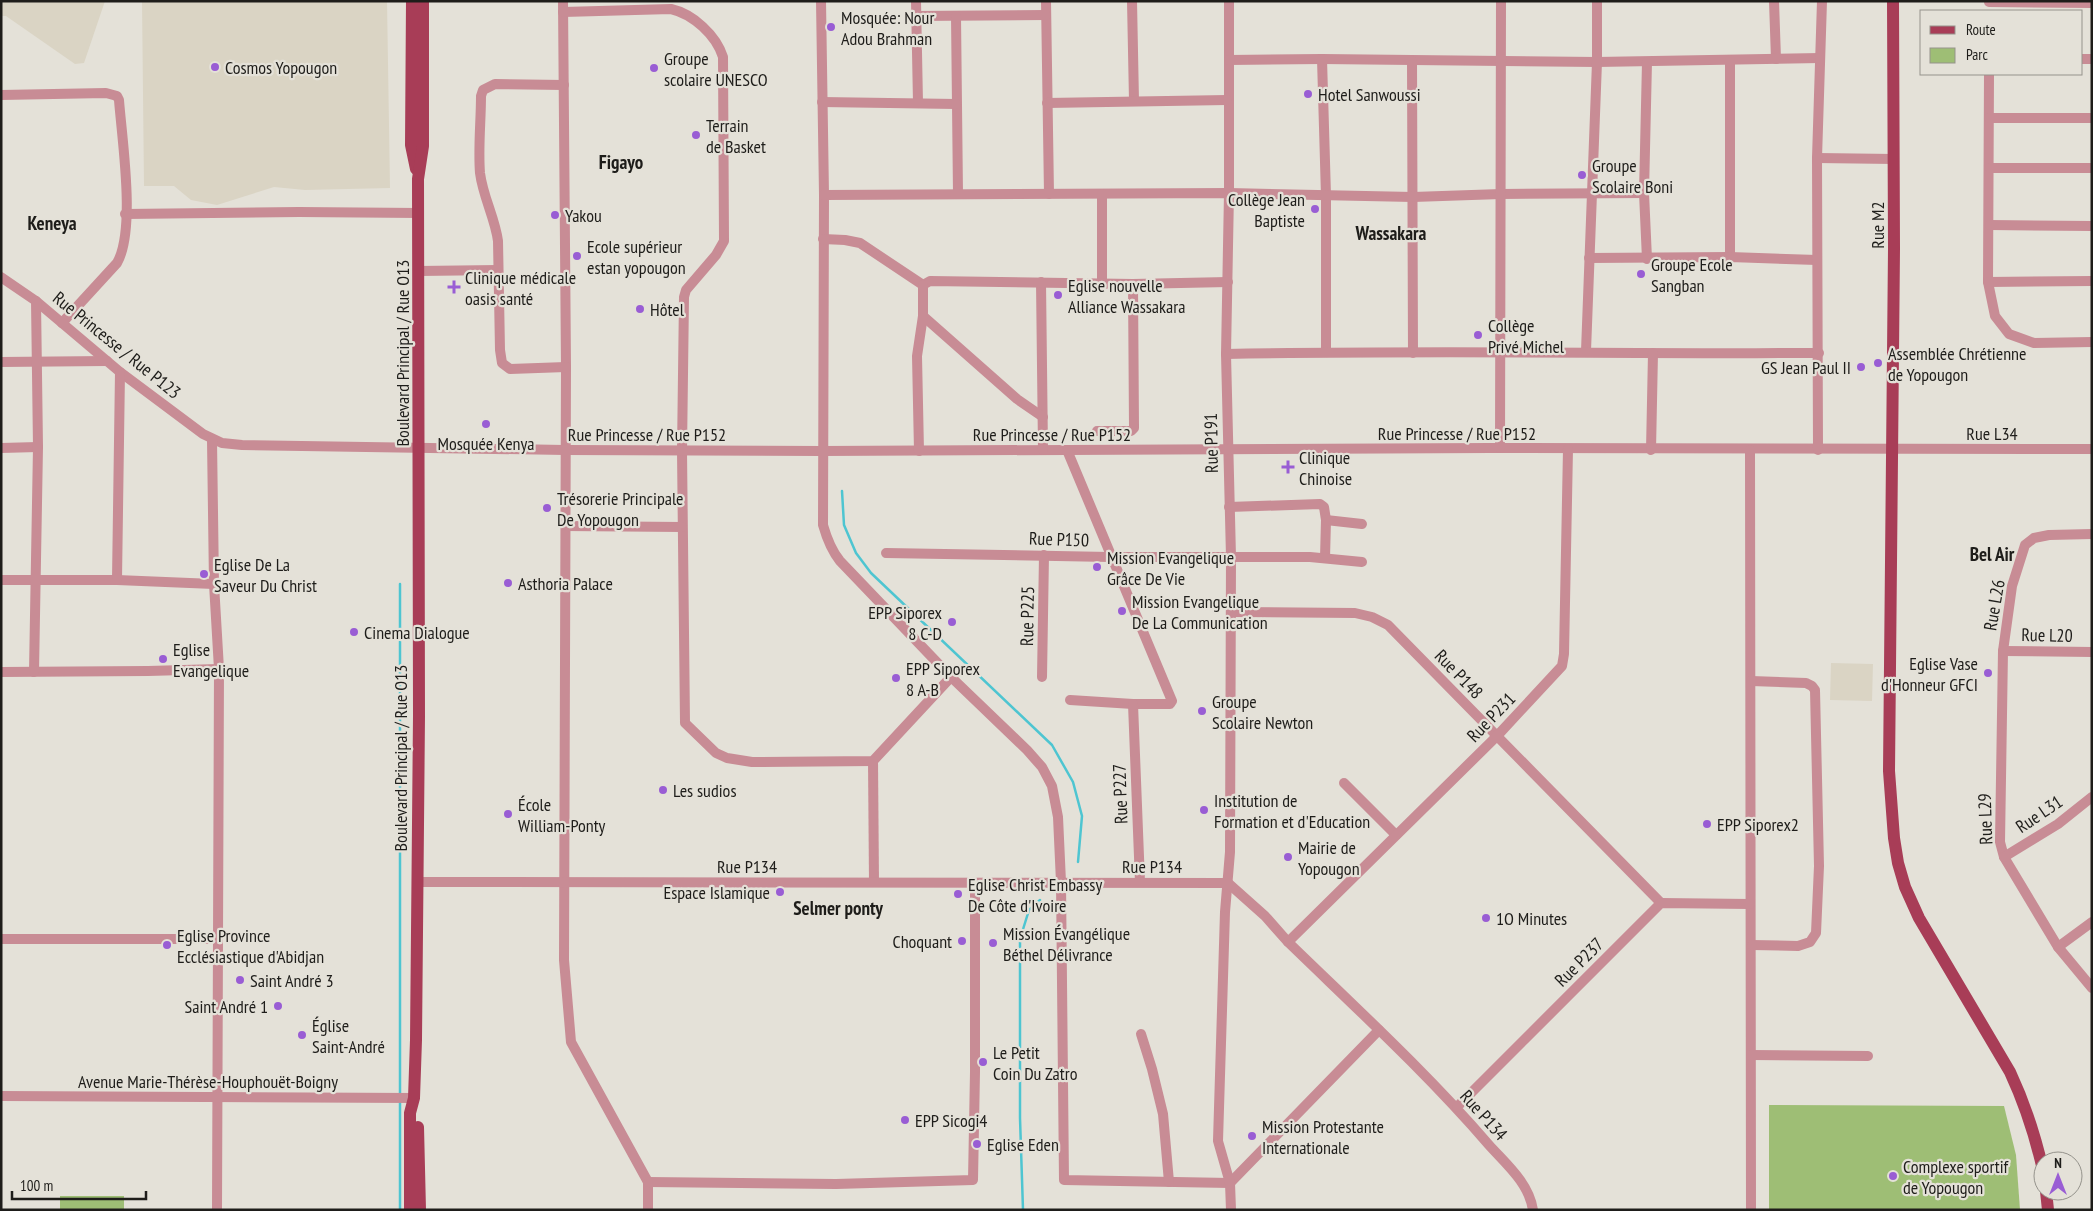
<svg xmlns="http://www.w3.org/2000/svg" width="2093" height="1211" font-family="'PT Sans Narrow',sans-serif">
	<rect width="100%" height="100%" fill="#e4e1d8"/>
	<!-- built -->
	<g fill="#dad4c4">
		<path d="M1,1H105L84,63L75,64L6,16H1Z"/>
		<path d="M387,1L390,188L305,190L274,187L217,205L191,200L174,186H144L142,1Z"/>
		<path d="M1831,663L1873,664L1872,701L1830,700Z"/>
	</g>
	<!-- green -->
	<g fill="#9ebe75">
		<path d="M1769,1105L2004,1106L2016,1155L2020,1210H1769Z"/>
		<rect x="60" y="1196" width="64" height="14"/>
	</g>
	<g fill="none" stroke-linecap="round" stroke-linejoin="round">
		<!-- stream -->
		<g stroke="#4ec5d1" stroke-width="2.5">
			<path d="M842,491L844,525L856,553L871,573L1052,745L1073,782L1082,816L1078,862"/>
			<path d="M400,584V1095"/>
			<path d="M400,1100V1210"/>
			<path d="M1023,1210L1020,1118V939L1029,910L1040,900"/>
		</g>
		<!-- minor -->
		<g stroke="#c88c95" stroke-width="10">
			<path d="M563,1L566,367L564,960L571,1042L648,1182V1210"/>
			<path d="M821,1L824,195L823,525C827,539 831,550 840,561L951,677L1027,750L1042,767L1052,786L1058,817L1061,882L1064,1180L1230,1183L1379,1030"/>
			<path d="M916,1L918,103"/>
			<path d="M1046,1L1049,194"/>
			<path d="M1132,1L1134,101"/>
			<path d="M1229,1V193L1226,354L1231,557L1230,852L1225,912L1218,1141L1230,1183L1231,1210"/>
			<path d="M1774,1L1776,59"/>
			<path d="M1989,2L2092,3"/>
			<path d="M563,12L671,9C693,14 716,35 723,57L724,241L716,255L686,290L684,297L682,451L685,723L716,753L727,758L752,762L873,761L951,677"/>
			<path d="M917,16L1046,15"/>
			<path d="M956,16L958,194"/>
			<path d="M1322,59L1326,196V352"/>
			<path d="M2082,59H2092"/>
			<path d="M1229,60L1322,59L1597,62L1820,58"/>
			<path d="M1412,61L1413,353"/>
			<path d="M1647,62L1644,193L1647,259"/>
			<path d="M1989,74L1988,282L1995,316L2009,334L2034,343L2092,342"/>
			<path d="M564,85L495,84L483,90L481,96C481,121 478,148 480,173C483,197 495,218 498,241L500,350L502,363L510,369L566,367"/>
			<path d="M1,95L106,93L117,96L119,100C122,140 136,230 117,263L62,323"/>
			<path d="M822,102L956,104"/>
			<path d="M1047,103L1227,100"/>
			<path d="M1989,118H2092"/>
			<path d="M1817,158L1894,159"/>
			<path d="M1990,168H2092"/>
			<path d="M824,195L1229,193L1413,197L1501,194L1644,193"/>
			<path d="M125,214L299,212L419,213"/>
			<path d="M1990,225L2092,226"/>
			<path d="M823,239L845,240L860,243L923,285"/>
			<path d="M1730,257V60"/>
			<path d="M1589,258L1730,257L1817,260"/>
			<path d="M419,271L498,270"/>
			<path d="M1,277L36,301L120,372L203,434L222,443L242,445L565,450L822,451L1491,448L2092,449"/>
			<path d="M1041,282L1043,450"/>
			<path d="M1988,282L2092,281"/>
			<path d="M1102,283V194"/>
			<path d="M923,285L930,281L1133,284L1228,282"/>
			<path d="M923,316L1017,399L1043,417"/>
			<path d="M1586,351L1597,62V1"/>
			<path d="M1226,354C1424,350 1621,354 1819,353"/>
			<path d="M1,362L107,361"/>
			<path d="M1097,431H1131L1134,428L1133,284"/>
			<path d="M212,440L214,584L219,669L217,1210"/>
			<path d="M1,448L38,447"/>
			<path d="M1500,448L1501,1"/>
			<path d="M1067,450L1172,701L1170,704H1133L1070,700"/>
			<path d="M1651,450L1653,353"/>
			<path d="M1750,450L1751,1210"/>
			<path d="M1818,450L1817,158L1822,1"/>
			<path d="M919,451L917,356L923,316V285"/>
			<path d="M1229,507L1320,504L1324,507L1326,520L1325,558"/>
			<path d="M1326,520L1362,524"/>
			<path d="M565,526L682,527"/>
			<path d="M2092,534L2049,535L2034,538L2025,545L2012,586L2003,651L2000,842L2004,857L2058,947L2092,988"/>
			<path d="M886,553L1110,557H1310L1362,562"/>
			<path d="M1,580H117L214,584"/>
			<path d="M117,580L120,372"/>
			<path d="M1231,612L1355,613L1372,617L1388,625L1661,903"/>
			<path d="M2003,651L2092,652"/>
			<path d="M1,672L148,671L219,669"/>
			<path d="M34,672L38,447L36,301"/>
			<path d="M1042,677L1044,555"/>
			<path d="M1751,681L1806,683L1812,686L1815,690L1819,866L1816,933L1810,942L1798,946L1752,945"/>
			<path d="M1133,704L1140,882"/>
			<path d="M873,761L874,882"/>
			<path d="M1344,783L1396,835"/>
			<path d="M2004,857L2058,824L2092,797"/>
			<path d="M417,882L1228,883L1265,916L1288,942C1356,1008 1427,1073 1489,1145C1506,1164 1529,1183 1533,1210"/>
			<path d="M1,939H217"/>
			<path d="M1288,942L1497,736L1562,666L1564,654L1568,449"/>
			<path d="M2058,947L2092,922"/>
			<path d="M1141,1034L1152,1069L1163,1114L1169,1182"/>
			<path d="M1751,1055L1868,1056"/>
			<path d="M1,1096L414,1098"/>
			<path d="M1457,1107L1661,903L1750,904"/>
			<path d="M648,1182L836,1184L973,1180L975,1072V883"/>
		</g>
		<!-- major -->
		<g stroke="#a83d57" stroke-width="12">
			<path d="M412,1L411,145L416,169"/>
			<path d="M1893,1L1894,249L1889,771L1894,838L1898,863L1905,887L1919,918L2010,1072C2025,1104 2035,1135 2043,1170"/>
			<path d="M418,1127L420,1210"/>
			<path d="M2046,1191L2048,1210"/>
			<path d="M410,1210V1113L414,1098L416,1040L419,716L418,179L423,146V1"/>
		</g>
	</g>
	<!-- markers -->
	<g fill="#995dd4" stroke="#e4e1d8" stroke-width="2">
		<circle cx="831" cy="27" r="5"/>
		<circle cx="215" cy="67" r="5"/>
		<circle cx="654" cy="68" r="5"/>
		<circle cx="1308" cy="94" r="5"/>
		<circle cx="696" cy="135" r="5"/>
		<circle cx="1582" cy="175" r="5"/>
		<circle cx="1315" cy="209" r="5"/>
		<circle cx="555" cy="215" r="5"/>
		<circle cx="577" cy="256" r="5"/>
		<circle cx="1641" cy="274" r="5"/>
		<path d="M451.5 279.5h5v5h5v5h-5v5h-5v-5h-5v-5h5z"/>
		<circle cx="1058" cy="295" r="5"/>
		<circle cx="640" cy="309" r="5"/>
		<circle cx="1478" cy="335" r="5"/>
		<circle cx="1878" cy="363" r="5"/>
		<circle cx="1861" cy="367" r="5"/>
		<circle cx="486" cy="424" r="5"/>
		<path d="M1285.5 459.5h5v5h5v5h-5v5h-5v-5h-5v-5h5z"/>
		<circle cx="547" cy="508" r="5"/>
		<circle cx="1097" cy="567" r="5"/>
		<circle cx="204" cy="574" r="5"/>
		<circle cx="508" cy="583" r="5"/>
		<circle cx="1122" cy="611" r="5"/>
		<circle cx="952" cy="622" r="5"/>
		<circle cx="354" cy="632" r="5"/>
		<circle cx="163" cy="659" r="5"/>
		<circle cx="1988" cy="673" r="5"/>
		<circle cx="896" cy="678" r="5"/>
		<circle cx="1202" cy="711" r="5"/>
		<circle cx="663" cy="790" r="5"/>
		<circle cx="1204" cy="810" r="5"/>
		<circle cx="508" cy="814" r="5"/>
		<circle cx="1707" cy="824" r="5"/>
		<circle cx="1288" cy="857" r="5"/>
		<circle cx="780" cy="892" r="5"/>
		<circle cx="958" cy="894" r="5"/>
		<circle cx="1486" cy="918" r="5"/>
		<circle cx="962" cy="941" r="5"/>
		<circle cx="993" cy="943" r="5"/>
		<circle cx="167" cy="945" r="5"/>
		<circle cx="240" cy="980" r="5"/>
		<circle cx="278" cy="1006" r="5"/>
		<circle cx="302" cy="1035" r="5"/>
		<circle cx="983" cy="1062" r="5"/>
		<circle cx="905" cy="1120" r="5"/>
		<circle cx="1252" cy="1136" r="5"/>
		<circle cx="977" cy="1144" r="5"/>
		<circle cx="1893" cy="1176" r="5"/>
	</g>
	<g text-anchor="middle" dominant-baseline="central" stroke-width="4.5" stroke-linejoin="round" paint-order="stroke">
		<!-- poi labels -->
		<g font-size="18" fill="#1e1d1a" stroke="#e4e1d8" text-anchor="start">
			<text x="841" y="17">Mosquée: Nour<tspan x="841" dy="21">Adou Brahman</tspan></text>
			<text x="664" y="58">Groupe<tspan x="664" dy="21">scolaire UNESCO</tspan></text>
			<text x="225" y="67">Cosmos Yopougon</text>
			<text x="1318" y="94">Hotel Sanwoussi</text>
			<text x="706" y="125">Terrain<tspan x="706" dy="21">de Basket</tspan></text>
			<text x="1592" y="165">Groupe<tspan x="1592" dy="21">Scolaire Boni</tspan></text>
			<text x="1305" y="199" text-anchor="end">Collège Jean<tspan x="1305" dy="21">Baptiste</tspan></text>
			<text x="565" y="215">Yakou</text>
			<text x="587" y="246">Ecole supérieur<tspan x="587" dy="21">estan yopougon</tspan></text>
			<text x="1651" y="264">Groupe Ecole<tspan x="1651" dy="21">Sangban</tspan></text>
			<text x="465" y="277">Clinique médicale<tspan x="465" dy="21">oasis santé</tspan></text>
			<text x="1068" y="285">Eglise nouvelle<tspan x="1068" dy="21">Alliance Wassakara</tspan></text>
			<text x="650" y="309">Hôtel</text>
			<text x="1488" y="325">Collège<tspan x="1488" dy="21">Privé Michel</tspan></text>
			<text x="1888" y="353">Assemblée Chrétienne<tspan x="1888" dy="21">de Yopougon</tspan></text>
			<text x="1851" y="367" text-anchor="end">GS Jean Paul II</text>
			<text x="486" y="443" text-anchor="middle">Mosquée Kenya</text>
			<text x="1299" y="457">Clinique<tspan x="1299" dy="21">Chinoise</tspan></text>
			<text x="557" y="498">Trésorerie Principale<tspan x="557" dy="21">De Yopougon</tspan></text>
			<text x="1107" y="557">Mission Evangelique<tspan x="1107" dy="21">Grâce De Vie</tspan></text>
			<text x="214" y="564">Eglise De La<tspan x="214" dy="21">Saveur Du Christ</tspan></text>
			<text x="518" y="583">Asthoria Palace</text>
			<text x="1132" y="601">Mission Evangelique<tspan x="1132" dy="21">De La Communication</tspan></text>
			<text x="942" y="612" text-anchor="end">EPP Siporex<tspan x="942" dy="21">8 C-D</tspan></text>
			<text x="364" y="632">Cinema Dialogue</text>
			<text x="173" y="649">Eglise<tspan x="173" dy="21">Evangelique</tspan></text>
			<text x="1978" y="663" text-anchor="end">Eglise Vase<tspan x="1978" dy="21">d'Honneur GFCI</tspan></text>
			<text x="906" y="668">EPP Siporex<tspan x="906" dy="21">8 A-B</tspan></text>
			<text x="1212" y="701">Groupe<tspan x="1212" dy="21">Scolaire Newton</tspan></text>
			<text x="673" y="790">Les sudios</text>
			<text x="1214" y="800">Institution de<tspan x="1214" dy="21">Formation et d'Education</tspan></text>
			<text x="518" y="804">École<tspan x="518" dy="21">William-Ponty</tspan></text>
			<text x="1717" y="824">EPP Siporex2</text>
			<text x="1298" y="847">Mairie de<tspan x="1298" dy="21">Yopougon</tspan></text>
			<text x="968" y="884">Eglise Christ Embassy<tspan x="968" dy="21">De Côte d'Ivoire</tspan></text>
			<text x="770" y="892" text-anchor="end">Espace Islamique</text>
			<text x="1496" y="918">1O Minutes</text>
			<text x="1003" y="933">Mission Évangélique<tspan x="1003" dy="21">Béthel Délivrance</tspan></text>
			<text x="177" y="935">Eglise Province<tspan x="177" dy="21">Ecclésiastique d'Abidjan</tspan></text>
			<text x="952" y="941" text-anchor="end">Choquant</text>
			<text x="250" y="980">Saint André 3</text>
			<text x="268" y="1006" text-anchor="end">Saint André 1</text>
			<text x="312" y="1025">Église<tspan x="312" dy="21">Saint-André</tspan></text>
			<text x="993" y="1052">Le Petit<tspan x="993" dy="21">Coin Du Zatro</tspan></text>
			<text x="915" y="1120">EPP Sicogi4</text>
			<text x="1262" y="1126">Mission Protestante<tspan x="1262" dy="21">Internationale</tspan></text>
			<text x="987" y="1144">Eglise Eden</text>
			<text x="1903" y="1166">Complexe sportif<tspan x="1903" dy="21">de Yopougon</tspan></text>
		</g>
		<!-- street labels -->
		<g font-size="18" fill="#1e1d1a" stroke="#e4e1d8">
			<text transform="translate(1877 225) rotate(-90)">Rue M2</text>
			<text transform="translate(117 345) rotate(39)">Rue Princesse / Rue P123</text>
			<text transform="translate(402 353) rotate(-90)">Boulevard Principal / Rue O13</text>
			<text x="1457" y="433">Rue Princesse / Rue P152</text>
			<text x="1992" y="433">Rue L34</text>
			<text x="647" y="434">Rue Princesse / Rue P152</text>
			<text x="1052" y="434">Rue Princesse / Rue P152</text>
			<text transform="translate(1211 443) rotate(-91)">Rue P191</text>
			<text transform="translate(1059 539) rotate(2)">Rue P150</text>
			<text transform="translate(1994 605) rotate(-80)">Rue L26</text>
			<text transform="translate(1027 616) rotate(-89)">Rue P225</text>
			<text transform="translate(2047 635) rotate(1)">Rue L20</text>
			<text transform="translate(1459 674) rotate(46)">Rue P148</text>
			<text transform="translate(1491 717) rotate(-46)">Rue P231</text>
			<text transform="translate(400 758) rotate(-90)">Boulevard Principal / Rue O13</text>
			<text transform="translate(1120 794) rotate(-92)">Rue P227</text>
			<text transform="translate(2039 814) rotate(-34)">Rue L31</text>
			<text transform="translate(1985 819) rotate(-92)">Rue L29</text>
			<text x="747" y="866">Rue P134</text>
			<text x="1152" y="866">Rue P134</text>
			<text transform="translate(1579 962) rotate(-45)">Rue P237</text>
			<text x="208" y="1081">Avenue Marie-Thérèse-Houphouët-Boigny</text>
			<text transform="translate(1484 1115) rotate(48)">Rue P134</text>
		</g>
		<!-- neighbourhood labels -->
		<g font-size="19" font-weight="bold" fill="#1e1d1a" stroke="#e4e1d8">
			<text x="621" y="162">Figayo</text>
			<text x="52" y="223">Keneya</text>
			<text x="1391" y="233">Wassakara</text>
			<text x="1992" y="554">Bel Air</text>
			<text x="838" y="908">Selmer ponty</text>
		</g>
	</g>
	<!-- border -->
	<rect width="2093" height="1211" fill="none" stroke="#1e1d1a" stroke-width="5"/>
	<!-- legend -->
	<rect x="1920" y="10" width="162" height="65" fill="#e4e1d8" stroke="#95938c"/>
	<rect x="1930" y="26" width="25" height="8" fill="#a83d57" stroke="#95938c"/>
	<text x="1966" y="35" font-size="15" fill="#1e1d1a">Route</text>
	<rect x="1930" y="48" width="25" height="15" fill="#9ebe75" stroke="#95938c"/>
	<text x="1966" y="60" font-size="15" fill="#1e1d1a">Parc</text>
	<!-- north arrow -->
	<g transform="translate(2058 1176)"><circle r="24" fill="#e4e1d8" stroke="#95938c"/>
	<path d="M0-4L9 19L0 12L-9 19Z" fill="#995dd4"/>
	<text y="-8" font-size="14" font-weight="bold" text-anchor="middle" fill="#1e1d1a">N</text>
	</g>
	<!-- scale -->
	<path d="M12 1191v8h134v-8" fill="none" stroke="#1e1d1a" stroke-width="2.5"/>
	<text x="20" y="1191" font-size="15" fill="#1e1d1a" stroke="#e4e1d8" stroke-width="4" paint-order="stroke">100 m</text>
</svg>
